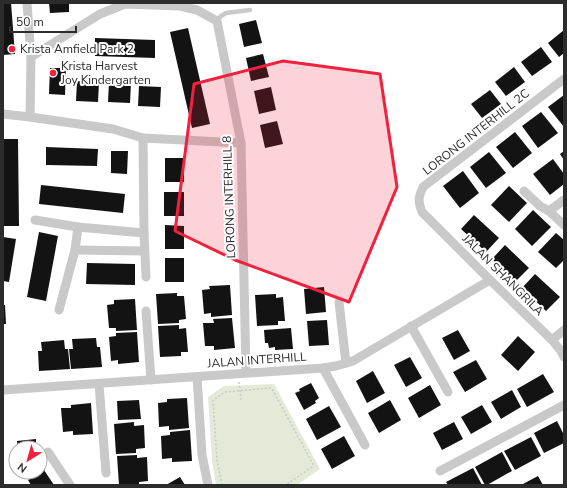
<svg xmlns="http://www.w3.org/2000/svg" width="567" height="488" font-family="'Nunito Sans',sans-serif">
	<rect width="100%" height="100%" fill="#fff"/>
	<!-- green -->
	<path fill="#e3ebd8" d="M274,384L320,469L297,485H216L212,461L208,397L224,386Z"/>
	<!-- building -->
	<g fill="#131313">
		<path d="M3,3H11L15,54L3,55Z"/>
		<path d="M49,3H69V12L50,13Z"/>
		<path d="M256,20L262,43L244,47L239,24Z"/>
		<path d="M188,28L210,124L192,128L170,32Z"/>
		<path d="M564,30V53L559,57L548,43Z"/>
		<path d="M95,38L155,40V58L95,56Z"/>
		<path d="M541,47L552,62L532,76L521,62Z"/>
		<path d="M263,54L269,77L251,81L246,58Z"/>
		<path d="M514,67L525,82L506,96L495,82Z"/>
		<path d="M50,68H66L65,95L49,94Z"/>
		<path d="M77,81L99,82L98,102L76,101Z"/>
		<path d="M109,82L131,83L130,103L108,102Z"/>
		<path d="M139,86L161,87L160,107L138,106Z"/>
		<path d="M271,87L276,110L259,114L254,91Z"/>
		<path d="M490,90L501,104L482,118L471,104Z"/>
		<path d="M564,95V127L548,107Z"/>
		<path d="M541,112L558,133L538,148L522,126Z"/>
		<path d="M277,121L283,144L265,148L260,125Z"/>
		<path d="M515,132L532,153L513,168L496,147Z"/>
		<path d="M3,139H18L19,226H3Z"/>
		<path d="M46,147L98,149L97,166L46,165Z"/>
		<path d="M111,151H128L127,174L111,173Z"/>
		<path d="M564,151V160L560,154Z"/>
		<path d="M489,152L506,173L486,188L470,167Z"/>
		<rect x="165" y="158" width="19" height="24"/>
		<path d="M553,159L564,174V184L550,195L533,174Z"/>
		<path d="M463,171L479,193L460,208L443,186Z"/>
		<path d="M41,185L125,194L123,213L39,204Z"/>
		<path d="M509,186L527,203L509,222L491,205Z"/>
		<rect x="164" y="192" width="20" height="24"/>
		<path d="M533,210L551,227L532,246L515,229Z"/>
		<path d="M474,215L499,238L486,252L461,229Z"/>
		<path d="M165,225L184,226V249H165Z"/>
		<path d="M39,232L58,236L46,301L27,297Z"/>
		<path d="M556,233L564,240V260L556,268L538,252Z"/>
		<path d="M3,237L16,239L9,282L3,281Z"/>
		<path d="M505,245L529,268L515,282L492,259Z"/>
		<rect x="165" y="258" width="19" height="24"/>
		<path d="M87,263L135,264V285L86,284Z"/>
		<path d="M535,274L560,297L546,311L522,288Z"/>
		<path d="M230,285L232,315L211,317V313L204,314L202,290L210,289L209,286Z"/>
		<path d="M324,287L326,312L306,314L304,289Z"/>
		<path d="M177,293V296H184L186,319L179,320V323L158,324L156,294Z"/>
		<path d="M276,294V298L283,297L285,321H278V325L257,326L255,295Z"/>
		<path d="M135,299L137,330L116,331V328H109L107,305L114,304V300Z"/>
		<path d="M3,305H5L6,324H3Z"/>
		<path d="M232,318L235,348L214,350V346H205L203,323H214L213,319Z"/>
		<path d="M327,320L329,345L309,346L307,321Z"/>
		<path d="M179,325V329L186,328L188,352H181V356L160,357L158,326Z"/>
		<path d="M291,328L293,349L275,350V347L269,348L268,343H265L264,330Z"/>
		<path d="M458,330L470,351L454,360L442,338Z"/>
		<path d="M137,332L139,362L118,364V360L111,361L109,337L116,336V333Z"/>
		<path d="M518,336L535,352L518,371L501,355Z"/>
		<path d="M96,338L97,347H100L102,367L71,369L69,349H73L72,339Z"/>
		<path d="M64,340L65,349H68L70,369L39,371L38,351H42L41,342Z"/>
		<path d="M410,357L422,378L406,387L394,365Z"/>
		<path d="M476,360L487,379L465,392L453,372Z"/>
		<path d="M373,371L385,393L367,403L356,381Z"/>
		<path d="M543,374L554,392L527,407L517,389Z"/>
		<path d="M311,383L319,398L315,401L316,403L304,410L295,393L300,391L299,389Z"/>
		<path d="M430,385L441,405L419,418L408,398Z"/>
		<path d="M512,390L521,407L501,419L491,402Z"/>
		<path d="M187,398L189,428L169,430V426L159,427L158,403L167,402V399Z"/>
		<path d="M139,400L141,419L118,420L117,401Z"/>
		<path d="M390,400L401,420L379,433L368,413Z"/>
		<path d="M91,403L93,434L73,435V431L63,432L61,408H71V405Z"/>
		<path d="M482,405L492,422L471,434L461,417Z"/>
		<path d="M329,406L341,427L317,440L306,419Z"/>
		<path d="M557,421L564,435V443L544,453L534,433Z"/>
		<path d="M134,422V426L144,425L145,448L136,449V453L116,454L114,424Z"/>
		<path d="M454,422L463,439L442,450L433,433Z"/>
		<path d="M190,430L192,461L172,462V458L162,459L161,436L170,435V432Z"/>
		<path d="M344,436L355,456L332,469L321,449Z"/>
		<path d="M531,437L541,456L515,470L504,451Z"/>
		<path d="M36,439V448H18L17,441Z"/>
		<path d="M502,452L512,471L487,485H485L475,467Z"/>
		<path d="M137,455V458L147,457L148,481L139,482V485H119L117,456Z"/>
		<path d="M473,468L482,485H448L446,482Z"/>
		<path d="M44,470L54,485H31L28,480Z"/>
		<path d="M538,476L543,485H523V484Z"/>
		<path d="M180,477L185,485H166Z"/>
	</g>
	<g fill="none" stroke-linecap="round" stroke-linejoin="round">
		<!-- path -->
		<g stroke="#c9c9c9" stroke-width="1.5" stroke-dasharray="2 2" stroke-linecap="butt">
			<path d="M239,382L241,400"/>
			<path d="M222,485L217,460L213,400L225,392L270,388L272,389L313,464L312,467L286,485"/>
		</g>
		<!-- lane -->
		<path stroke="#c9c9c9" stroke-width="4.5" d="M217,21L221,16L226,13L250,10"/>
		<!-- street -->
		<g stroke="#c9c9c9" stroke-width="9">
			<path d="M31,57L100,14L125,4L180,6L197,10L217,21L241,143L246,373"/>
			<path d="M564,79L423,187C418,198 418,201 422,212L490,280L552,340L561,351L564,357"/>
			<path d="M3,114L30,117L31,57L27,3"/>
			<path d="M30,117L113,129L143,138L241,143"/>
			<path d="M143,138L144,233L146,277"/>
			<path d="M524,191L540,206L549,211L564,225"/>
			<path d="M549,211L564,200"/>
			<path d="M35,220L78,227L144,233"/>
			<path d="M75,250L144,251"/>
			<path d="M339,302L346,363"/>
			<path d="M59,310L75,250L78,227"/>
			<path d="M146,311L151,380"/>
			<path d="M411,326L448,392"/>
			<path d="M552,340L564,330"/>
			<path d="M323,368L365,445"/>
			<path d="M197,377L202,455L208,485"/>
			<path d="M99,384L106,473"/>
			<path d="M3,390L323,368L336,366L353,361L490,280"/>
			<path d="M48,452L70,485"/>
			<path d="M440,471L564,405"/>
		</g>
	</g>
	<!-- marked area -->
	<path fill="#f1213d" fill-opacity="0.2" stroke="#f1213d" stroke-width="3" stroke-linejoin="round" d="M283,61L380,74L397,187L349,302L235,260L175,231L194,84Z"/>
	<!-- markers -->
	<g fill="#f1213d" stroke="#fff" stroke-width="1.5">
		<circle cx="12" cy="49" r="4"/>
		<circle cx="53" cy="73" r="4"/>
	</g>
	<g text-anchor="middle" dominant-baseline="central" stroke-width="4" stroke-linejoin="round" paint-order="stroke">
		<!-- poi labels -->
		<g font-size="12" fill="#2c2c2c" stroke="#fff" text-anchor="start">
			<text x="20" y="49">Krista Amfield Park 2</text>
			<text x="61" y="66">Krista Harvest<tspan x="61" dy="14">Joy Kindergarten</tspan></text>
		</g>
		<!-- street labels -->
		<g font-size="12" fill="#2c2c2c" stroke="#fff">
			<text transform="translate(476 132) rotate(-38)">LORONG INTERHILL 2C</text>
			<text transform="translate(229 197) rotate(-92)">LORONG INTERHILL 8</text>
			<text transform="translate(503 275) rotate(45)">JALAN SHANGRILA</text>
			<text transform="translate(257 360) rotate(-4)">JALAN INTERHILL</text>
		</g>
	</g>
	<!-- border -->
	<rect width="567" height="488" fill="none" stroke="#2c2c2c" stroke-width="8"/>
	<!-- north arrow -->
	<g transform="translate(28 460) rotate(217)"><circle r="19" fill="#ffffff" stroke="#ababab"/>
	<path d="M0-3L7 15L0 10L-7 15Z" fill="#f1213d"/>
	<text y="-6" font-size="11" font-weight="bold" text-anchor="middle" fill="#2c2c2c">N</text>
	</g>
	<!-- scale -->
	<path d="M10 26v6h66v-6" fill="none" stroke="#2c2c2c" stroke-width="2"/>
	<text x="16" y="26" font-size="12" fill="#2c2c2c" stroke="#ffffff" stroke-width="3" paint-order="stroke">50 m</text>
</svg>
